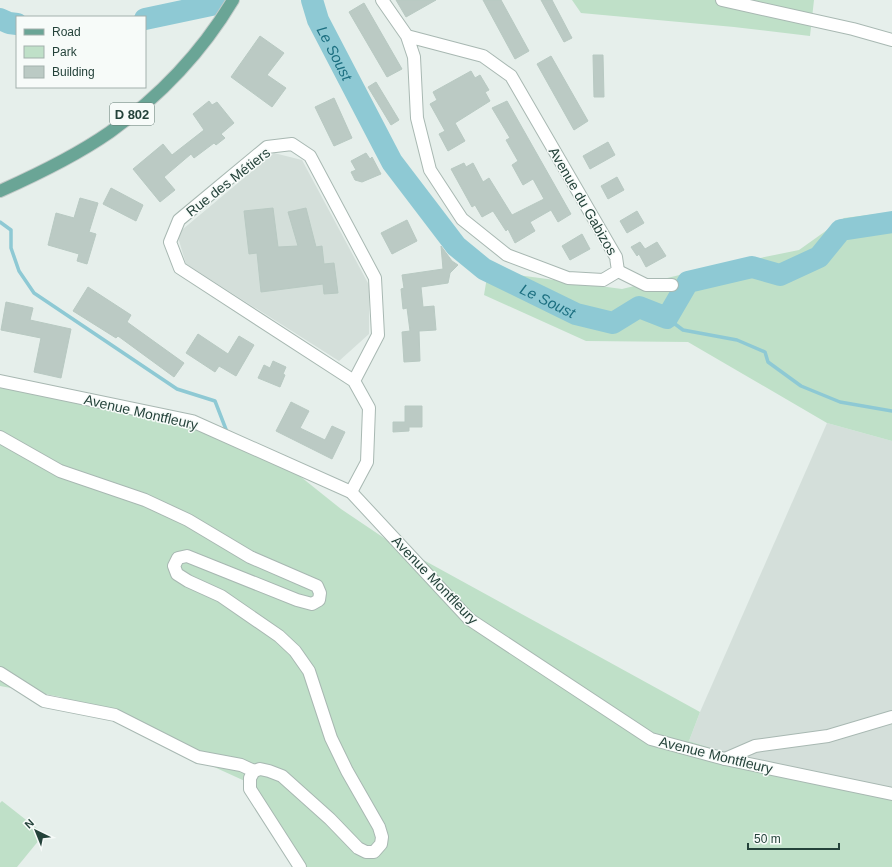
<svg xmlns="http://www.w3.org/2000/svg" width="892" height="867" font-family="Helvetica,sans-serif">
	<rect width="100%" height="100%" fill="#e6efeb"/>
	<!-- built -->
	<g fill="#d4dfda">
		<path d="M274,153L302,160L369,285V334L339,361L186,264L177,234Z"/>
		<path d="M827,423L892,441V799L783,771L689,741L700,712Z"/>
	</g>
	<!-- green -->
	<g fill="#bfe0c8">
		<path d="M572,0H814L810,36L734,27L581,13Z"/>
		<path d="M892,212V441L827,423L688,342L586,341L484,295L488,271L622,289L696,271L799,250L844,218Z"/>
		<path d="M0,387L194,424L276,457L341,509L387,540L700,712L689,741L783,771L892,799V867H302L247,782L61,697L0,686Z"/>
		<path d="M2,801L44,834L17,867H0V803Z"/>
	</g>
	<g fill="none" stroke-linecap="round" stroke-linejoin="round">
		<!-- stream -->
		<g stroke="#8ec9d4" stroke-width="3.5">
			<path d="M0,222L11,230V248L19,271L34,293L177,389L215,401L227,432"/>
			<path d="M667,318L683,330L737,340L765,352L768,362L801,386L840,402L892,411"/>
		</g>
		<!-- river -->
		<g stroke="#8ec9d4" stroke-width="22">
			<path id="s1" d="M312,0L318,20L392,162L456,246L484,269L576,314L613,323L639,307L667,318L688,282L752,267L780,275L819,257L841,230L892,222"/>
			<path d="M0,19L9,23L17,24"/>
			<path d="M145,19L216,4"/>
		</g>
	</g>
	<!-- building -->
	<g fill="#bbcac4" stroke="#b8c9c2">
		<path d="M396,0H436L406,17Z"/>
		<path d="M483,0H501L529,51L515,59Z"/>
		<path d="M541,0H552L572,38L564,42Z"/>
		<path d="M364,3L402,69L387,77L349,12Z"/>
		<path d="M260,36L284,53L267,75L286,88L272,107L231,77Z"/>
		<path d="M593,55H603L604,97H594Z"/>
		<path d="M551,56L588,121L574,130L537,64Z"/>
		<path d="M471,71L475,78L480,75L489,90L485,92L490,101L455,123L465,141L448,151L439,134L445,131L430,104L437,100L433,92Z"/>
		<path d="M376,82L399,120L391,125L368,87Z"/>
		<path d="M334,98L352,138L334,146L315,107Z"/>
		<path d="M209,101L212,105L217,102L234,123L221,134L225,138L216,145L214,143L194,158L191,154L164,177L175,190L160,202L133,169L163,144L172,155L204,130L193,114Z"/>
		<path d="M507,101L571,214L558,222L551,210L530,222L535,231L515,243L508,229L506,231L493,211L482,217L475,205L472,207L451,169L464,163L466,167L473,163L483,182L489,178L512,215L544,199L533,179L523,185L512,165L518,161L506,140L510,138L492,108Z"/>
		<path d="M608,142L615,155L590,169L583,156Z"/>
		<path d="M366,153L370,159L372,157L381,174L362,182L355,180L351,172L356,170L351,161Z"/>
		<path d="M617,177L624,190L608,199L601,186Z"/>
		<path d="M111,188L143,205L136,221L103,204Z"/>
		<path d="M80,198L98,203L89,232L96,234L87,264L77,261L79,254L48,245L56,213L74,218Z"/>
		<path d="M273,208L278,247L298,246L288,212L306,208L316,247L322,246L324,264L334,263L338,293L324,294L323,284L261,292L257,253L249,254L244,211Z"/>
		<path d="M637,211L644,223L627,233L620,221Z"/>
		<path d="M407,220L417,241L392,254L381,233Z"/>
		<path d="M582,234L590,249L570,260L562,246Z"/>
		<path d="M640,242L645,249L657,242L666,256L646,267L639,254L637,256L631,247Z"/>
		<path d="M441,246L452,261L458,265L450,273L448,283L421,287L423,307L434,306L436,330L419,331L420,361L404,362L402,332L410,331L407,308L403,309L401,289L404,288L402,275L443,269Z"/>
		<path d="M88,287L131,315L127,322L184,363L174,377L118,336L116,338L73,311Z"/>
		<path d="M6,302L33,308L30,320L71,329L61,378L34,372L41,338L1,330Z"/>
		<path d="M198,334L228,354L239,336L254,345L236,376L219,366L215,372L186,353Z"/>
		<path d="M273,361L286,367L283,374L285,375L280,387L258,378L264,365L270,368Z"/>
		<path d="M291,402L309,411L300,428L325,440L332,426L345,432L332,459L276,431Z"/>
		<path d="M405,406H422V427H409V431L393,432V422H405Z"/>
	</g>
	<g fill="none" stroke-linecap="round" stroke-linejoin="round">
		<!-- minor casing -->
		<g stroke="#a8b8b2" stroke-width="14">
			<g id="minor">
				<path d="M382,0L407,36L414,57L417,118L430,170L462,219L507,255L568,278L603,280L618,271L616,257L511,76L483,56L407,36"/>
				<path d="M722,0L853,29L892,40"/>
				<path d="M618,271L646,285H672"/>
				<path d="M0,381L192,421L351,492L469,619L651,739L725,759L892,794"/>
				<path d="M0,437L60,471L145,500L188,520L250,557L317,586L320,593L319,600L312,604L297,600L187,556L178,558L174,566L177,574L188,581L221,596L279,636L295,651L309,671L331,738L347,771L379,827L382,837L381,844L374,852H366L358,848L330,819L282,776L269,771L260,769L254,771L250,778V789L300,867"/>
				<path d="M351,492L367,462L369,408L354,381L180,268L170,242L179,220L267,147L292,144L310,156L375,278L378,335L354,381"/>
				<path d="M0,673L44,701L115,715L198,757L241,765L254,771"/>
				<path d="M725,759L755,746L828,736L892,717"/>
			</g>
		</g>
		<!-- major casing -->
		<g stroke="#c2cac8" stroke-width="14">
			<path id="major" d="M0,191C36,175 77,155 110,132C159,97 202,52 233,0"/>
		</g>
		<!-- minor -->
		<use href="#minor" stroke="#fff" stroke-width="12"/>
		<!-- major -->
		<use href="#major" stroke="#6aa596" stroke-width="12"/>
	</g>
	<g text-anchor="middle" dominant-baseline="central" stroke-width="3" stroke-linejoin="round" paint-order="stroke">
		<!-- shield labels -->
		<rect fill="#f7fbf9" stroke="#637a73" stroke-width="1" x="110" y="103" width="44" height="22" rx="3"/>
		<g font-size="13" font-weight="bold" fill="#24423a">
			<text x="132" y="114">D 802</text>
		</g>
		<!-- street labels -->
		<g font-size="14" fill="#24423a" stroke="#f7fbf9">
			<text transform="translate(228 182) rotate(-38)">Rue des Métiers</text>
			<text transform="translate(583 201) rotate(60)">Avenue du Gabizos</text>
			<text transform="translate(141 412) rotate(13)">Avenue Montfleury</text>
			<text transform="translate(435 580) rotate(46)">Avenue Montfleury</text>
			<text transform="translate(716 755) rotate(14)">Avenue Montfleury</text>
		</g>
		<!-- water labels -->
		<g font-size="15" font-style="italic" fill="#1c6f80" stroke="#f7fbf9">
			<text stroke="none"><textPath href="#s1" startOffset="58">Le Soust</textPath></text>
			<text stroke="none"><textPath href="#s1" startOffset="394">Le Soust</textPath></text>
		</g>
	</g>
	<!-- legend -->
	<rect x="16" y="16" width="130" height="72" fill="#f7fbf9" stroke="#a3b1ad"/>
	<rect x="24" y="29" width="20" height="6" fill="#6aa596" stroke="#a3b1ad"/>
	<text x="52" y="36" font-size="12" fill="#24423a">Road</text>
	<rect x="24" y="46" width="20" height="12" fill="#bfe0c8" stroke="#a3b1ad"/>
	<text x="52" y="56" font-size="12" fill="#24423a">Park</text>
	<rect x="24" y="66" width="20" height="12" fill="#bbcac4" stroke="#a3b1ad"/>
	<text x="52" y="76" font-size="12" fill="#24423a">Building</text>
	<!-- north arrow -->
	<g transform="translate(36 831) rotate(317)" stroke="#f7fbf9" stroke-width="3" paint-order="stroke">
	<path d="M0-3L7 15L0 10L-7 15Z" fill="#24423a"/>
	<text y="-6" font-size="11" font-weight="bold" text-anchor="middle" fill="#24423a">N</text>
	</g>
	<!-- scale -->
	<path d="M748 843v6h91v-6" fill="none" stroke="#24423a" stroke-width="2"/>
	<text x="754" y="843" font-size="12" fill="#24423a" stroke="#f7fbf9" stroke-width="3" paint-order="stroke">50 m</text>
</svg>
